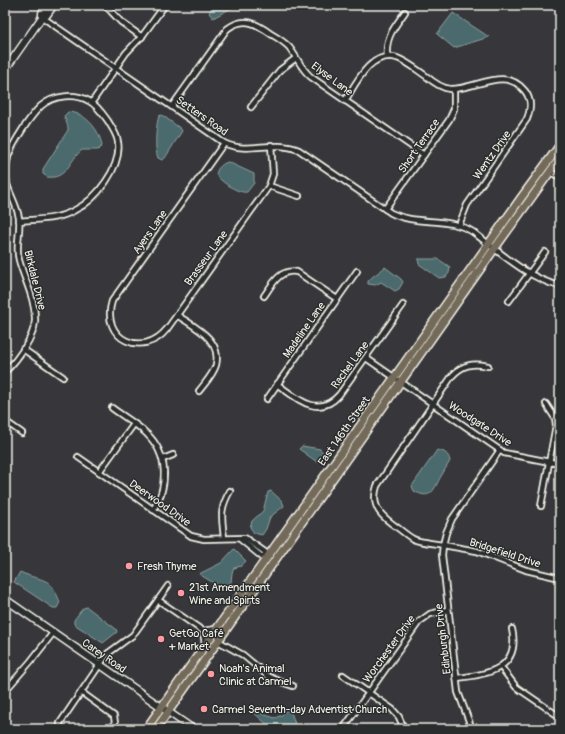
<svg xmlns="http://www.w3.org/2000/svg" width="565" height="734" font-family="Pangolin,sans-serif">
	<rect width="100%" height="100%" fill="#37373b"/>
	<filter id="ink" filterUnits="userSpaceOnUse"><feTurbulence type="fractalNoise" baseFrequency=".025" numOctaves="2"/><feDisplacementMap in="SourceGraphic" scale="8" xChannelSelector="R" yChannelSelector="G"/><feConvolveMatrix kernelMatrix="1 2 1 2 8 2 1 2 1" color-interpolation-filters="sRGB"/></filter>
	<g filter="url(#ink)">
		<!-- water -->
		<g fill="#4c6b6e" stroke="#8fa19f">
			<path d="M213,5H237L213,18L209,13Z"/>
			<path d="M453,13L489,37L454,48L437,34Z"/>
			<path d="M68,112C85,112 100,130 102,146L98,150H82C70,159 67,180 47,177L43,174V169L68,130V127L64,116Z"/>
			<path d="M162,115L181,129L182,131L165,158L162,160L158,158C154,150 156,124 159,116Z"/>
			<path d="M228,162L254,174V183L247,192C239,194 219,181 216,174C217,168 223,163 228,162Z"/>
			<path d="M418,259H438L450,267L449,273L446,277L439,278L419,264Z"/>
			<path d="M385,267L401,279L403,282L399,289L395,291L381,282L375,285L368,284V281C372,276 380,272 385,267Z"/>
			<path d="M302,446L320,449L324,454V458L317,462L299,449Z"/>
			<path d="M437,450C444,451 449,454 450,461C447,467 443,472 440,478C433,492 430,500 414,491L412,486Z"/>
			<path d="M271,491L282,501L284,506L270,517L266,529L262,535L254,533L250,527L252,521L263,511L268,492Z"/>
			<path d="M234,549L246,561L241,566L234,568L232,573L231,582L225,590L199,574L221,563Z"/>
			<path d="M20,572C44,583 49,574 60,602L57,608H53L14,582Z"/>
			<path d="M87,607L116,629L117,632L103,643L74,624V620L83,608Z"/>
			<path d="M286,710L291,712L295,724L292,729H272L253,712V711L275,718L282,715Z"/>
		</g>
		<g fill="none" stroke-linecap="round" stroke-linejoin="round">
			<!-- minor casing -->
			<g stroke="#f4f1e8" stroke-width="8">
				<g id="minor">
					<path d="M105,5L121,22L142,37"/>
					<path d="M42,17L224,143C249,155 272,139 299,150L391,213C417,226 448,216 473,232C498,251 529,279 560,286"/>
					<path d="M387,57C385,37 394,28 405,12"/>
					<path d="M345,101C356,83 371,50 397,58C408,62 417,70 426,76C433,82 441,88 450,89C475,90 505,65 525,91C532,100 531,109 527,119L467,205L459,225"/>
					<path d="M92,102L126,53L143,35L165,5"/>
					<path d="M172,106L227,29C244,16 256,23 271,34C278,38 284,42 289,47C297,57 301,69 311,77L424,155"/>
					<path d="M251,107L280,70L296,58"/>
					<path d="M224,143L112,301C100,339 143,359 167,329L269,186L273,174L271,145"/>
					<path d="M550,171L560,178"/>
					<path d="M269,186L299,196"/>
					<path d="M385,209L449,120L454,109V89"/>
					<path d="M264,296C273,283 280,269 297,272L337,299"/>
					<path d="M509,301L545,252"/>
					<path d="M177,315C194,327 222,339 216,365C213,375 205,383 199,391"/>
					<path d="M23,349L63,377"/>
					<path d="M366,358L504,453L560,464"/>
					<path d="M488,366C473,363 463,364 452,376L377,486C370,507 382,517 398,528C403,532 408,536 413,539C422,543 434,543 443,545L446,533L452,519L500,450"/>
					<path d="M5,372C17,360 34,338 35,321C36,300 24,279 19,260C15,246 21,232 19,218C17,205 10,195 7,184C5,175 6,165 8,157C12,144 31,115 41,106C54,95 75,93 89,101C97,105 103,114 108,121C112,128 117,134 118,142C122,167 96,200 75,210C58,220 39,219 19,221"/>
					<path d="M277,384C296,398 318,419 339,395L403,305"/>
					<path d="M267,399L357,271"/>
					<path d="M112,408C124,417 137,424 147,434C168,454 169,486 153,510"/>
					<path d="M5,421L22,433"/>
					<path d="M78,457L191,536L204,539L245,538L265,552V556"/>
					<path d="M163,459L173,455"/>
					<path d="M99,472L134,424"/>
					<path d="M541,506L556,425L555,418L546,404"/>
					<path d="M224,538C222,517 219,510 230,491"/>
					<path d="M240,539L262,557L265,556"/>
					<path d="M158,600L203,631L216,629"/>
					<path d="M203,631L205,645"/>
					<path d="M218,641L243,655L268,676L276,680L293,686"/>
					<path d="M501,667L516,687L560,717"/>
					<path d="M343,675L392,709L399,717L404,729"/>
					<path d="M457,678C487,675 521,669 512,629"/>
					<path d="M5,691L31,661L53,633"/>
					<path d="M81,692L114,716L115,723L112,729"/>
					<path d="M60,729V723L107,654L133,635L168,586"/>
					<path d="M343,729L419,622L430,614L448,610"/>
					<path d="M472,729L458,692L442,555L443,545L477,551L526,570L560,578"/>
				</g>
			</g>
			<!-- tertiary casing -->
			<g stroke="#f4f1e8" stroke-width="9">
				<g id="tertiary">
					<path d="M42,17V13L47,5"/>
					<path d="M5,70L42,17L46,16L54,5"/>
					<path d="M5,599L193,729"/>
				</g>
			</g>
			<!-- primary casing -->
			<g stroke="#f4f1e8" stroke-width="10">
				<g id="primary">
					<path d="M146,729L521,198L560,145"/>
					<path d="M156,729L495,248L560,158"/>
				</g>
			</g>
			<!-- minor -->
			<use href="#minor" stroke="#2a2d2e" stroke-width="4.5"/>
			<!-- tertiary -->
			<use href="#tertiary" stroke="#2a2d2e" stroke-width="6"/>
			<!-- primary -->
			<use href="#primary" stroke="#736a5a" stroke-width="7"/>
		</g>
	</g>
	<!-- markers -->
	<g fill="#ff9aa2" stroke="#2a2d2e" stroke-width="1.5">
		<circle cx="129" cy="566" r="4"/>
		<circle cx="181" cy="593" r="4"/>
		<circle cx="161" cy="639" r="4"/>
		<circle cx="211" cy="674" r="4"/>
		<circle cx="204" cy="709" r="4"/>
	</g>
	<g text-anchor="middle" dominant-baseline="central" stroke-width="3" stroke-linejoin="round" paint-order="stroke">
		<!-- street labels -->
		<g font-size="11" fill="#f4f1e8" stroke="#2a2d2e">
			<text transform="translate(332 79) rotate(37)">Elyse Lane</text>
			<text transform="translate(202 116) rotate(35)">Setters Road</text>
			<text transform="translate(419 146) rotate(-55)">Short Terrace</text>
			<text transform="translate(492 155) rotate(-55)">Wentz Drive</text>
			<text transform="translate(150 232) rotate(-55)">Ayers Lane</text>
			<text transform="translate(206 258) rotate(-54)">Brasseur Lane</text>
			<text transform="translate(35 280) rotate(76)">Birkdale Drive</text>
			<text transform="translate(304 330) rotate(-55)">Madeline Lane</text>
			<text transform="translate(350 365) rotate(-54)">Rachel Lane</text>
			<text transform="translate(480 424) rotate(33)">Woodgate Drive</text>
			<text transform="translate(344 431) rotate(-55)">East 146th Street</text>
			<text transform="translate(160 503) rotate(35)">Deerwood Drive</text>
			<text transform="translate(505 553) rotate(18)">Bridgefield Drive</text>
			<text transform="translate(443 639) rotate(-97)">Edinburgh Drive</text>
			<text transform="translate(389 649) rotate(-54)">Worchester Drive</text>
			<text transform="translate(104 656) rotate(35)">Carey Road</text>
		</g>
		<!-- poi labels -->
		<g font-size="11" fill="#f4f1e8" stroke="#2a2d2e" text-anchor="start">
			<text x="137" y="566">Fresh Thyme</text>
			<text x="189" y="587">21st Amendment<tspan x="189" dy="13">Wine and Spirts</tspan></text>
			<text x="169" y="633">GetGo Café<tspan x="169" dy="13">+ Market</tspan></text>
			<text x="219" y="668">Noah's Animal<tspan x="219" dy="13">Clinic at Carmel</tspan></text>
			<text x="212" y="709">Carmel Seventh-day Adventist Church</text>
		</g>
	</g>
	<!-- margin -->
	<rect width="565" height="734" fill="none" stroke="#2a2d2e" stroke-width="20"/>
	<rect x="10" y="10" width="545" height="714" fill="none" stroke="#f4f1e8" stroke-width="1.5" filter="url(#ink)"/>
</svg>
